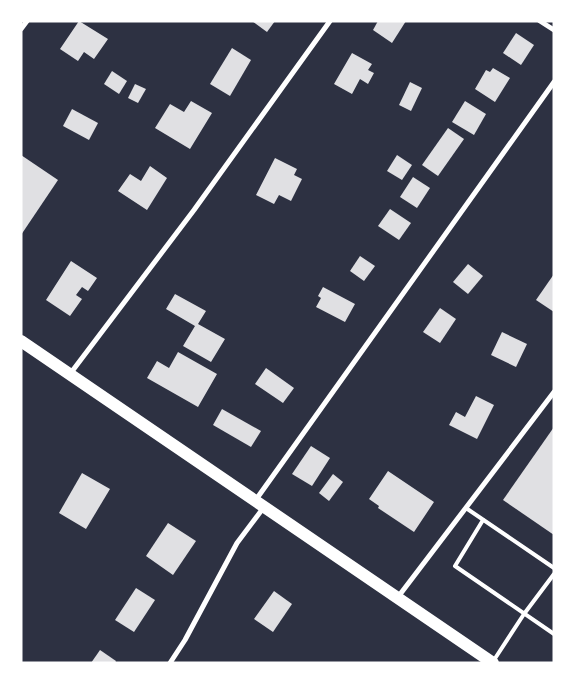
<svg xmlns="http://www.w3.org/2000/svg" width="575" height="684" font-family="'Times New Roman',serif">
	<rect width="100%" height="100%" fill="#2d3142"/>
	<!-- building -->
	<g fill="#e0e0e3">
		<path d="M79,21L108,39L94,59L84,52L78,61L60,49Z"/>
		<path d="M252,21H275L267,32Z"/>
		<path d="M378,21H406L392,43L373,30Z"/>
		<path d="M516,33L534,45L521,65L503,53Z"/>
		<path d="M232,48L251,60L230,96L210,84Z"/>
		<path d="M352,53L372,64L368,70L374,73L368,84L360,79L352,94L334,84Z"/>
		<path d="M493,68L510,78L495,102L475,89L486,70L490,72Z"/>
		<path d="M112,71L127,81L119,94L104,84Z"/>
		<path d="M410,82L422,88L411,111L399,105Z"/>
		<path d="M135,84L146,89L138,103L128,98Z"/>
		<path d="M191,101L212,113L190,149L155,128L170,104L184,112Z"/>
		<path d="M465,101L486,114L474,135L452,122Z"/>
		<path d="M72,109L98,123L89,140L63,126Z"/>
		<path d="M448,128L464,139L438,176L422,165Z"/>
		<path d="M21,155L58,180L21,235Z"/>
		<path d="M397,155L412,165L402,180L387,171Z"/>
		<path d="M275,158L297,169L294,175L302,179L291,201L279,195L274,204L256,195Z"/>
		<path d="M150,166L167,178L147,210L118,191L130,174L141,181Z"/>
		<path d="M413,177L430,188L417,208L400,197Z"/>
		<path d="M390,209L411,223L399,240L378,226Z"/>
		<path d="M360,256L375,266L364,281L350,271Z"/>
		<path d="M71,261L97,278L88,291L82,287L76,295L82,299L70,316L46,300Z"/>
		<path d="M468,264L483,276L468,294L453,282Z"/>
		<path d="M554,274V312L536,300Z"/>
		<path d="M323,287L355,304L345,322L316,307L321,298L318,296Z"/>
		<path d="M175,294L206,311L198,324L225,339L211,362L183,346L195,326L166,309Z"/>
		<path d="M440,308L456,319L440,343L423,332Z"/>
		<path d="M502,332L527,344L516,367L491,355Z"/>
		<path d="M178,352L217,374L198,407L147,378L157,361L169,368Z"/>
		<path d="M266,368L294,388L283,403L255,384Z"/>
		<path d="M476,396L494,405L477,439L449,425L456,412L465,417Z"/>
		<path d="M222,409L261,431L251,447L213,425Z"/>
		<path d="M554,427V535L503,500Z"/>
		<path d="M311,446L330,458L312,486L292,474Z"/>
		<path d="M388,471L434,502L414,532L378,508L379,506L369,499Z"/>
		<path d="M82,473L110,489L86,529L59,513Z"/>
		<path d="M333,474L343,482L329,501L319,493Z"/>
		<path d="M168,523L196,541L173,575L146,556Z"/>
		<path d="M136,588L155,600L134,632L115,620Z"/>
		<path d="M274,591L292,604L273,632L254,619Z"/>
		<path d="M100,650L116,661L115,663H91Z"/>
	</g>
	<g fill="none" stroke-linecap="round" stroke-linejoin="round">
		<!-- service -->
		<g stroke="#fff" stroke-width="4">
			<path d="M466,508L554,568"/>
			<path d="M483,520L455,566L554,634"/>
			<path d="M494,660L524,614L554,574"/>
		</g>
		<!-- minor -->
		<g stroke="#fff" stroke-width="5">
			<path d="M540,21L554,30"/>
			<path d="M21,29L27,21"/>
			<path d="M70,374L194,210L330,21"/>
			<path d="M255,501L554,82"/>
			<path d="M398,597L554,392"/>
			<path d="M170,663L185,640L237,543L264,507"/>
		</g>
		<!-- primary -->
		<path stroke="#fff" stroke-width="12" d="M21,341L493,663"/>
	</g>
	<!-- border -->
	<rect width="575" height="684" fill="none" stroke="#ffffff" stroke-width="45"/>
</svg>
